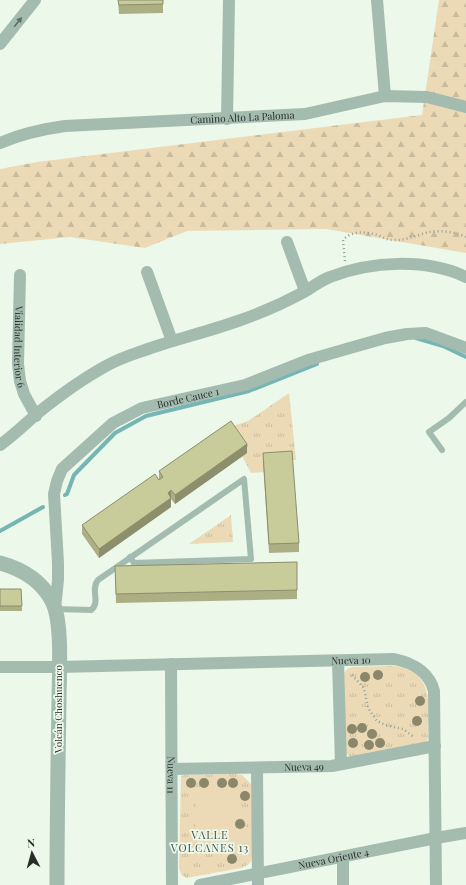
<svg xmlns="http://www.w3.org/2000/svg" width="466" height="885" font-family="'Playfair Display',serif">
	<defs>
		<pattern id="forest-firs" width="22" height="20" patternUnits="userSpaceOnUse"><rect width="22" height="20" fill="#ecdab7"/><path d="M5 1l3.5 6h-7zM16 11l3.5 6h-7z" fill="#cabb9d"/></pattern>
		<pattern id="park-tufts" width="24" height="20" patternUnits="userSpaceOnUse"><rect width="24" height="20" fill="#ecdab7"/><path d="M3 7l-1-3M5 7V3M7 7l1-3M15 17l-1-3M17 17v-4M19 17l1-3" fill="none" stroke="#cabb9d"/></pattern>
	</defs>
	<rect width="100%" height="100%" fill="#ecf8e9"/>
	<!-- grass -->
	<path fill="#ecdab7" d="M196,787L236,788V852H196Z"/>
	<!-- forest -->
	<path fill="url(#forest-firs)" d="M439,0H466V253L326,229L187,231L145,248L70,237L0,244V169L37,162L422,115Z"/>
	<!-- park -->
	<g fill="url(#park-tufts)" fill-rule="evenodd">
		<path d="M289,393L296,460H292L264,472L251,473L242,456L247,452L227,428L248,421Z"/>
		<path d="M231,515L233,542L189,544Z"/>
		<path d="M395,666C436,673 428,706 428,738L427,741L423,744L350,757L345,752L344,673L347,669L352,667Z"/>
		<path d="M235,774L242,775L251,784L253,851C252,862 251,864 241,868L186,878L182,875L179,869L181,776L184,775ZM196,788H236V852H196Z"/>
	</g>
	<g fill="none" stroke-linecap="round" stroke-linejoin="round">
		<!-- stream -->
		<g stroke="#75b5b3" stroke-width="4">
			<path d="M416,338L443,346L466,357"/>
			<path d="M65,495L67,494L74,475L115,433L146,416L249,391L317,364"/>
			<path d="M0,531L43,507"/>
		</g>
		<!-- path -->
		<g stroke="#97a094" stroke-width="2.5" stroke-dasharray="1 3" stroke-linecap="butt">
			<path d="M345,261L343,240C352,230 365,232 378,235C383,237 387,240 393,240C405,241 417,235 429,232C440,230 456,232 466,237"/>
			<path d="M352,675L364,688L368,708L377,721L385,725L403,729L414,737"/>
		</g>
		<!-- service -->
		<g stroke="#a4bbb0" stroke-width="6">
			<path d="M442,450L429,432L449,418L466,402"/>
			<path d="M56,609L91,610C101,603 90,589 98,580C147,546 195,513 244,479L251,559L134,563L130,557"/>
		</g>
		<!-- minor -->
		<g stroke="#a4bbb0" stroke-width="12">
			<path d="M377,0L385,96"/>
			<path d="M0,44L35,0"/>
			<path d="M227,119L229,0"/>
			<path id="s1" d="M0,143C21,134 43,129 65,126L305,114L385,96L427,97L466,107"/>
			<path d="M287,242L305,291"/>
			<path d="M147,272L172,341"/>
			<path id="s2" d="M20,275L18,364L20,381L24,394L36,416"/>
			<path d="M0,445C14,435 26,423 39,412C59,396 84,378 106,366C120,358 134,354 148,349C177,339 206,332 235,322C259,314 282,304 304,292C313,287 321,280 330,277C371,261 426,258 466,277"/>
			<path id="s3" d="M55,609L58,580V563L54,494L57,481L62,469L113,423L142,408L245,385L308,360L385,338L407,334L426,333L466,348"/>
			<path d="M338,661L341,764"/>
			<path id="s4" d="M171,664L172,885"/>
			<path id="s5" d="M0,667H59L394,659C413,663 429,671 434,691L436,885"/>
			<path d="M257,768L258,885"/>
			<path id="s6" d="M172,769L332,766L435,746"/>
			<path id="s7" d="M200,885L436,838L466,833"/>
			<path d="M343,885V857"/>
		</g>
		<!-- tertiary -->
		<path stroke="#a4bbb0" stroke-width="15" d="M0,563C22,569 41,580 52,601C63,622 59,675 59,700C58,762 57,823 57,885"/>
	</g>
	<!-- trees -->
	<g fill="#8a876a">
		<circle cx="378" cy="675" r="5"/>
		<circle cx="365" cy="677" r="5"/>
		<circle cx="420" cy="701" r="5"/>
		<circle cx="417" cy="721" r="5"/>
		<circle cx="362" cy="728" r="5"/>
		<circle cx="352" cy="729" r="5"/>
		<circle cx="372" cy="734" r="5"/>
		<circle cx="353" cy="743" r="5"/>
		<circle cx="380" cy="743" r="5"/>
		<circle cx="369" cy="745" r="5"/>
		<circle cx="191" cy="783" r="5"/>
		<circle cx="204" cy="783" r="5"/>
		<circle cx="222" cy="783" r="5"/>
		<circle cx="233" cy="783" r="5"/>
		<circle cx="245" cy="796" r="5"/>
		<circle cx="240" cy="824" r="5"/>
		<circle cx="232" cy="859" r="5"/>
	</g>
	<!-- wall -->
	<g fill="#acaf84">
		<path d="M118,0H163V13L119,14Z"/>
		<path d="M247,453L175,504L171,499V507L99,558L82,534V525L159,479V471Z"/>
		<path d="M263,453L299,543V552L269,553L263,463Z"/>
		<path d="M297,562V599L116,603L115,566Z"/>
		<path d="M0,589H21L22,611H0Z"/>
	</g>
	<!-- shaded-wall -->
	<g fill="#8c8e6c">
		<path d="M247,444V453L175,504V495Z"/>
		<path d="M171,490V507L99,558V549Z"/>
	</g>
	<!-- building -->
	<g fill="#c8cb9a" stroke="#8c8e6c">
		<path d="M118,0H163V4L119,5Z"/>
		<path d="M231,421L247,444L175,495L171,490L168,493L171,498L99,549L82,525L155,474L159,480L163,477L159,471Z"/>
		<path d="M292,451L299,543L269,544L263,453Z"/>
		<path d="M297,562V590L116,594L115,566Z"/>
		<path d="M0,589H21L22,606H0Z"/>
	</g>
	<!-- one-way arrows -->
	<defs><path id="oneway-solid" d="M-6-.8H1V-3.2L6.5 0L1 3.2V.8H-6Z"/></defs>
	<use fill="#606d65" href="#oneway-solid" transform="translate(18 22) rotate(-51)"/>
	<g text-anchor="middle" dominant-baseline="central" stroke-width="3.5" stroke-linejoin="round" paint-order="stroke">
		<!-- street labels -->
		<g font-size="10" fill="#292d27" stroke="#ecf8e9">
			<text stroke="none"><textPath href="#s1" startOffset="245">Camino Alto La Paloma</textPath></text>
			<text stroke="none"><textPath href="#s2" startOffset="72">Vialidad Interior 6</textPath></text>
			<text stroke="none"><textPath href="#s3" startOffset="290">Borde Cauce 1</textPath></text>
			<text stroke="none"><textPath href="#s5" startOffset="351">Nueva 10</textPath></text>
			<text transform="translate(58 709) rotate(-90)">Volcán Choshuenco</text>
			<text stroke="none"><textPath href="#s6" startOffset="132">Nueva 49</textPath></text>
			<text stroke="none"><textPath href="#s4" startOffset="111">Nueva 11</textPath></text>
			<text stroke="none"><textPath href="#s7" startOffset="136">Nueva Oriente 4</textPath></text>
		</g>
		<!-- neighbourhood labels -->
		<g font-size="11" letter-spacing="1" fill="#495246" stroke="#ecf8e9">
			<text x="210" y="834">VALLE<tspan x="210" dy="13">VOLCANES 13</tspan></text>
		</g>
	</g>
	<!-- north arrow -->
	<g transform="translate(32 853) rotate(354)" stroke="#ecf8e9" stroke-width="3" paint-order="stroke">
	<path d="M0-3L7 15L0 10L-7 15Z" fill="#292d27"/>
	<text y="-6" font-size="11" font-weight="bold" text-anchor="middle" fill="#292d27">N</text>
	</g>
</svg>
